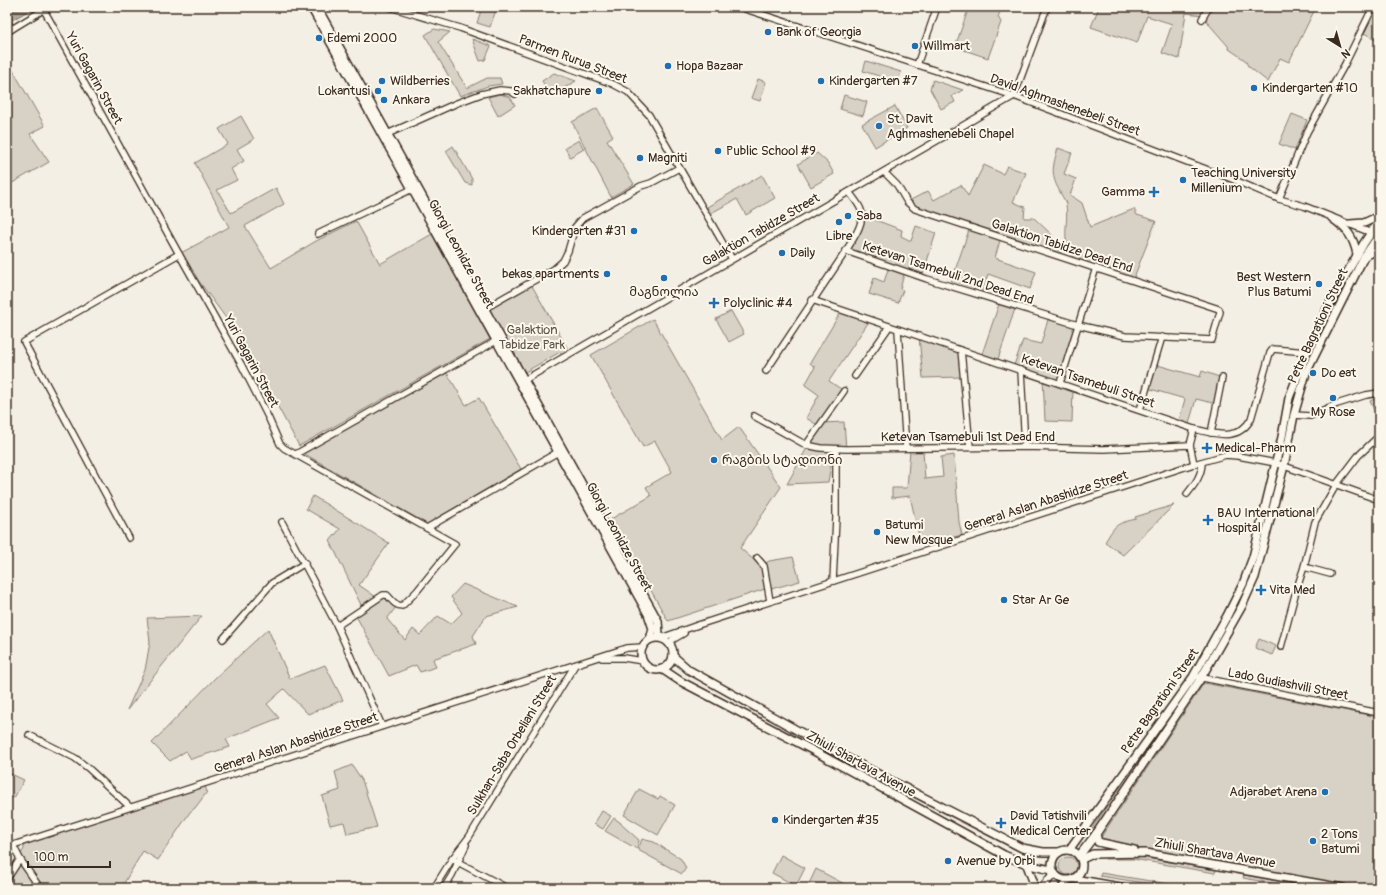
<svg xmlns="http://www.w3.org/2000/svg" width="1386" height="895" font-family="Pangolin,'Noto Sans Georgian',sans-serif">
	<rect width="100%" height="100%" fill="#f3efe4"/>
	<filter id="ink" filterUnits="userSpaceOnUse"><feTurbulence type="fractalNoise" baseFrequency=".025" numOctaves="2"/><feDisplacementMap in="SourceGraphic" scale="8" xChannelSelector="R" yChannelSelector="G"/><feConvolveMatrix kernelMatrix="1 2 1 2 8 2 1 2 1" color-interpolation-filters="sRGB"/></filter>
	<g filter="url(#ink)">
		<!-- green -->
		<g fill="#d8d1c6" stroke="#8a7e72">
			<path d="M482,7H497L490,27L477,23Z"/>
			<path d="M969,7H1002L998,17L1001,22L988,58L955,47Z"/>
			<path d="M1099,7H1316L1289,62L1280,58L1268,82L1248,66L1245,60L1229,49L1228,46L1207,22L1206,15H1204L1186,13L1179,59L1162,53L1172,24L1147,16L1137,43L1091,27Z"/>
			<path d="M1374,7H1379V41L1362,32Z"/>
			<path d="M434,29L450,32L438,42L467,88L487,78H500L502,84L488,86L460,96L425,35Z"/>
			<path d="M472,39L491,46L485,60L480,61Z"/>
			<path d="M7,60L45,126L30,134L49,162L7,186V118L10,116L7,112Z"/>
			<path d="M866,61L901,72L898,82L863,71Z"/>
			<path d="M554,73L576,81L551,96L542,81Z"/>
			<path d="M758,79L766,82L760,101L751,98Z"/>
			<path d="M933,80L963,90L952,96L955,102L941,109L930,89Z"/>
			<path d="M500,94L510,97L515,105L498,116L488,97Z"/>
			<path d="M844,95L867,102L863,116L840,109Z"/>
			<path d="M895,106L907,128L875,147L862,124Z"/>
			<path d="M597,108L613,136L607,140L634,184L611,197L572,122Z"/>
			<path d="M1292,114L1307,120L1295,150L1279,144Z"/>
			<path d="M241,116L254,139L237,149L244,161L231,169L237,180L217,190L231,213L276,188L284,204L245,226L271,268L316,241L356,221L380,264L432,234L490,339L299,446L242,340L179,254L229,227L195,163L228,144L219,129Z"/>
			<path d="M579,140L584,149L570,157L565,148Z"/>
			<path d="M453,146L472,179V185L465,183L446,151Z"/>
			<path d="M1058,148L1072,153L1064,174L1076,179L1070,195L1082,203L1090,227L1134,209L1137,215L1156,221L1133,280L1076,262C1059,238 1069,229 1066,204C1065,200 1061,195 1059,190C1050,174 1053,165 1058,148Z"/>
			<path d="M817,153L828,163L834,174L811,187L798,164Z"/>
			<path d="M984,165L1003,174L1007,166L1026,173L1013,202L1025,207L1024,218H1034L1051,234L1063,257L1001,237L995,258L1036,272L1030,289L988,274L981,295L950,285L970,227L915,209L907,202L928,191L934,200L961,185L968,196Z"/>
			<path d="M762,175L775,198L746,215L737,199L711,213L707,207Z"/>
			<path d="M862,215L902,230L901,236L911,241L916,226L936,233L922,277L905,271L900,289L903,290L898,303L869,294L874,278L884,282L889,266L846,251Z"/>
			<path d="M531,284L569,351L562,354L560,352L525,372L522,371L487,309Z"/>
			<path d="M1000,301L1016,306L997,362L981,357Z"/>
			<path d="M842,310L870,320L829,381L844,391L822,423L844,422L846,449L806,445L819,426L806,418L819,395L805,385L815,367L810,363Z"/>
			<path d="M731,311L744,334L729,342L716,319Z"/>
			<path d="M1049,316L1078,325L1060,383L1073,388L1072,422L1045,421L1043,378L1013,368L1023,340L1041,344Z"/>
			<path d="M653,319L722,440L739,427L781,487L740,548L762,567L765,589L668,621L611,519L651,496L646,487L672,472L655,441L643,447L591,355Z"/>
			<path d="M919,337L961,350L963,377L923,378Z"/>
			<path d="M1154,364L1200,377L1202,371L1222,378L1217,404L1196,399L1188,427L1178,424L1185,399L1147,388Z"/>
			<path d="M447,373L466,405L479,398L521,469L427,524L303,453Z"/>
			<path d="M1379,397V422L1370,401Z"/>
			<path d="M808,446L833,452L828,482L787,484Z"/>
			<path d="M910,450L923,451L925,479L943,477L941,457L954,455L959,522L962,535L921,545L910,496L892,498V488H907Z"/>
			<path d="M313,496L389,543L359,585L376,597L362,607L330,541L340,529L306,509Z"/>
			<path d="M1174,505L1123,555L1105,542C1116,524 1115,524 1136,519L1135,517Z"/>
			<path d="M793,557L800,581L771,589L766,563L769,561Z"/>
			<path d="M463,584L518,607L486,616L473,636L476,644L433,659L436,667L420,672L416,665L389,676L356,616L381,598H385L396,607L387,619L405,640L413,629L420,635L438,616L451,624L462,613L451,597Z"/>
			<path d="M202,616L192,628L127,710L145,670L150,642L147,618Z"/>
			<path d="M268,629L290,679L325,665L343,700L308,714L284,689L267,704L279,718L226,739L230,747L191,759L186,751L170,761L152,743L216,677Z"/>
			<path d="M1259,639L1276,646L1272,655L1255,648Z"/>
			<path d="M1204,683L1379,717V888H1366L1106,843L1103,841L1101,838L1103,834Z"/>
			<path d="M1190,684L1191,685L1090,836L1089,837L1087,836Z"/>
			<path d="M352,765L362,780L377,827L347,834L344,822L330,825L322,796L340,790L335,772Z"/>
			<path d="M7,772L24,780L14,798L7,795Z"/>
			<path d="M205,786L207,792L195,808L190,812L158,860L143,851L121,888H7V875L24,849L23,845Z"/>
			<path d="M639,789L658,799L660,796L675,805L658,835L624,815Z"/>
			<path d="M602,811L611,816L603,829L594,824Z"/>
			<path d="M614,818L621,823L622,825L639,840L637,849L605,831Z"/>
			<path d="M642,839L654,842L681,859L686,868L682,874L638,850Z"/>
			<path d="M781,855L805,868L796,886L772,873Z"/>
			<path d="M1105,856L1140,857L1216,870L1215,873L1133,859H1105Z"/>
			<circle cx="1068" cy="866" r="9"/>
			<path d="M816,869L852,888H807Z"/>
			<path d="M1101,873L1194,888H1174L1100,876Z"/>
			<path d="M1244,875L1316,888H1297L1243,878Z"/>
		</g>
		<!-- water -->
		<path fill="#afa69a" stroke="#817468" d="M20,7H35L7,23V14Z"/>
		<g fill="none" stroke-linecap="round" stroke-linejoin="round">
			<!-- minor casing -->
			<g stroke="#3b2a1e" stroke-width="8">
				<g id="minor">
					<path d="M390,7L460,28L613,84L628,92L649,115L732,259"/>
					<path d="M739,7L1014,96L1232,179L1279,199L1304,206L1379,236"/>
					<path d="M44,10L179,254L241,364L269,419L280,444L284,448L455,544L417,591L402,606C395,606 392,600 387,595H383L337,626"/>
					<path d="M1202,19L1209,7"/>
					<path d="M7,21L12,29"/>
					<path d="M7,32L48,7"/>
					<path d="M917,65L937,7"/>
					<path d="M1014,96L1047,7"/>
					<path d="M385,135L457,103L481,94L500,90L511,91L515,94"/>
					<path d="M1279,199L1307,132L1345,64L1373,7"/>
					<path d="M318,234L412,189"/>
					<path d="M846,251C852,240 865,224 861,210C859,204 853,197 849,192"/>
					<path d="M812,300L1194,429C1216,434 1238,442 1251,419L1270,353L1273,349L1307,352"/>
					<path d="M482,310L554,269L563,261L568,251L575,227L583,218L641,186L651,183L679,168"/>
					<path d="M898,330L906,448"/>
					<path d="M961,350L970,447"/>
					<path d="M1021,370L1025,447"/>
					<path d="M766,371L846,251L927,279L1078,325L1125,336L1212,340L1220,312L1219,309L915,209L907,202L897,185L884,172"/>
					<path d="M855,376L889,327"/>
					<path d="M521,382L1014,96"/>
					<path d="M1060,383L1096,268"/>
					<path d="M1140,410L1162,337"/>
					<path d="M1294,415L1310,416L1337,404L1366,395L1379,393"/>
					<path d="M754,416L806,445L821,448L846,449L1025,447L1104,449L1190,445L1194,464"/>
					<path d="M1211,433L1222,378"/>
					<path d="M806,445L844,391"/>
					<path d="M1190,445L1194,429"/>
					<path d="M296,454L496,341"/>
					<path d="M1187,494C1195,484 1202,475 1202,462"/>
					<path d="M282,522L337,626L382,726"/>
					<path d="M427,528L558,452"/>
					<path d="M129,538L24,342L179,254"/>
					<path d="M757,558L764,566L770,601"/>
					<path d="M1304,567L1330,574"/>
					<path d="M833,581L836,518V449"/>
					<path d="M661,638L698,625L1194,464L1226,455L1238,456L1276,463L1379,500"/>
					<path d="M223,639L272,583L305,563"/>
					<path d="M671,645L672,640L684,633"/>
					<path d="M1281,647L1296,591L1304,567L1315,522L1336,485L1358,456L1379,436"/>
					<path d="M602,658H624L643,661"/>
					<path d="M1198,677L1379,713"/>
					<path d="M29,735L75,758L88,768L130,807"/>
					<path d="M13,845L20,859L40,888"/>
					<path d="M7,847L614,652L627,648L643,647"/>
					<path d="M452,859L507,888"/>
					<path d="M7,879L20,859"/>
					<path d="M434,888L452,859L469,837L575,665"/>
					<path d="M444,888L452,875L466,845"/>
				</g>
			</g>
			<!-- major casing -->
			<g stroke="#3b2a1e" stroke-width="10">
				<g id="major">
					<path d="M311,7L648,614L653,629L650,639"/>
					<path d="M317,7L658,621L659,634L661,638"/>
					<path d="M1332,218C1347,229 1353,236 1357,254"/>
					<path d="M1350,224L1364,223L1379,216"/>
					<path d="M1367,255L1379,249"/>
					<circle cx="657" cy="654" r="16"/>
					<path d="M673,656L689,670L847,758L1022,848L1043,852H1059"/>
					<path d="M662,669L680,681L814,751L1004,855C1020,862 1035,868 1053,870"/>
					<path d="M1096,834L1098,842L1102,843L1134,850"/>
					<circle cx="1067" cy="865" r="15"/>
					<path d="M1069,850L1193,677L1227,616L1243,584L1253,557L1282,437L1289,398L1307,352L1331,301L1364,243L1379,221"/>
					<path d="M1079,856L1096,834L1201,678L1242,606L1255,577L1284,466L1294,415L1306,373L1364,257L1379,235"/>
					<path d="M1082,859L1093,854L1146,853L1343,888"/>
					<path d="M1027,865L1033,881V888"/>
					<path d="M1074,879L1126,888"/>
					<path d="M1042,888L1054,873"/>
					<path d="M1062,888L1067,881"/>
				</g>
			</g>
			<!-- minor -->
			<use href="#minor" stroke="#fbf7ec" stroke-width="5.5"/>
			<!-- major -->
			<use href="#major" stroke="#fbf7ec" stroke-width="7"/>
		</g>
	</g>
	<!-- markers -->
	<g fill="#1f6fb2" stroke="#fbf7ec" stroke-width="1.5">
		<circle cx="768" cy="32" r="4"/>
		<circle cx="319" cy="38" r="4"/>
		<circle cx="915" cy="46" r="4"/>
		<circle cx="668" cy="66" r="4"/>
		<circle cx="382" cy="81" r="4"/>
		<circle cx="821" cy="81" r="4"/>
		<circle cx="1254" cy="88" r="4"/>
		<circle cx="378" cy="91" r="4"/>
		<circle cx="599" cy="91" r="4"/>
		<circle cx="384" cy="100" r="4"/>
		<circle cx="879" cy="126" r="4"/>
		<circle cx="718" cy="151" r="4"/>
		<circle cx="640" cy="158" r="4"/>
		<circle cx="1183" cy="180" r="4"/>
		<path d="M1152 186h4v4h4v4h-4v4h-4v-4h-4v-4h4z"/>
		<circle cx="848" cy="216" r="4"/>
		<circle cx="839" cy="222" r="4"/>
		<circle cx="634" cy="231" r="4"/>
		<circle cx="782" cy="253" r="4"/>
		<circle cx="607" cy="274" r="4"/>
		<circle cx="664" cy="278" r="4"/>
		<circle cx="1319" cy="284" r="4"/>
		<path d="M712 297h4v4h4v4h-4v4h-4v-4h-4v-4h4z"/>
		<circle cx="1313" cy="373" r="4"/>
		<circle cx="1333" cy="398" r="4"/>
		<path d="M1205 442h4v4h4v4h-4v4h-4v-4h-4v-4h4z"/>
		<circle cx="714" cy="460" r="4"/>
		<path d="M1206 514h4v4h4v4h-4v4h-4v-4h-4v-4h4z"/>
		<circle cx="877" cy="532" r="4"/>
		<path d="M1259 584h4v4h4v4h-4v4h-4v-4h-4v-4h4z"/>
		<circle cx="1004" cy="600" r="4"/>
		<circle cx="1325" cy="792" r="4"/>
		<circle cx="775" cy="820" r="4"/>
		<path d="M999 817h4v4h4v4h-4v4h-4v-4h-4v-4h4z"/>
		<circle cx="1313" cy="841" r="4"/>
		<circle cx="948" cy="861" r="4"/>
	</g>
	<g text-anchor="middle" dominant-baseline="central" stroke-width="4" stroke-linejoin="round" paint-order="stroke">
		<!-- poi labels -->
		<g font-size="13" fill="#3b2a1e" stroke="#fbf7ec" text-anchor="start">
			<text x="776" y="32">Bank of Georgia</text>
			<text x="327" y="38">Edemi 2000</text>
			<text x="923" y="46">Willmart</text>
			<text x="676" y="66">Hopa Bazaar</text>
			<text x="390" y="81">Wildberries</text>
			<text x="829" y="81">Kindergarten #7</text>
			<text x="1262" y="88">Kindergarten #10</text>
			<text x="370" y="91" text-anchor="end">Lokantusi</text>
			<text x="591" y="91" text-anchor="end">Sakhatchapure</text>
			<text x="392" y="100">Ankara</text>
			<text x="887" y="119">St. Davit<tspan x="887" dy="15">Aghmashenebeli Chapel</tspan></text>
			<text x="726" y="151">Public School #9</text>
			<text x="648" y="158">Magniti</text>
			<text x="1191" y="173">Teaching University<tspan x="1191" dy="15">Millenium</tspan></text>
			<text x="1145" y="192" text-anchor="end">Gamma</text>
			<text x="856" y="216">Saba</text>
			<text x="626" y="231" text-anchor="end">Kindergarten #31</text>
			<text x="839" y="236" text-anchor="middle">Libre</text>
			<text x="790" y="253">Daily</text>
			<text x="599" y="274" text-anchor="end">bekas apartments</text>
			<text x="1311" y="277" text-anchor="end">Best Western<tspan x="1311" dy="15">Plus Batumi</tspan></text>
			<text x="664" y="292" text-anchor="middle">მაგნოლია</text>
			<text x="723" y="303">Polyclinic #4</text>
			<text x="1321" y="373">Do eat</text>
			<text x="1333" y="412" text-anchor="middle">My Rose</text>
			<text x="1215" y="448">Medical-Pharm</text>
			<text x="722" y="460">რაგბის სტადიონი</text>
			<text x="1217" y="513">BAU International<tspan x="1217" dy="15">Hospital</tspan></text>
			<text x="885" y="525">Batumi<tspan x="885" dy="15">New Mosque</tspan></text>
			<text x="1269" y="590">Vita Med</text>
			<text x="1012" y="600">Star Ar Ge</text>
			<text x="1317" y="792" text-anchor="end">Adjarabet Arena</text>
			<text x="1010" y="816">David Tatishvili<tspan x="1010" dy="15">Medical Center</tspan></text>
			<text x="783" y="820">Kindergarten #35</text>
			<text x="1321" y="834">2 Tons<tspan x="1321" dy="15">Batumi</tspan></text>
			<text x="956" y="861">Avenue by Orbi</text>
		</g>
		<!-- street labels -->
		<g font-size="13" fill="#3b2a1e" stroke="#fbf7ec">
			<text transform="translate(573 59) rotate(21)">Parmen Rurua Street</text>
			<text transform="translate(94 78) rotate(61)">Yuri Gagarin Street</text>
			<text transform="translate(1065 105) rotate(20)">David Aghmashenebeli Street</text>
			<text transform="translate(761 230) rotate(-30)">Galaktion Tabidze Street</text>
			<text transform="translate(1062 246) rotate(18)">Galaktion Tabidze Dead End</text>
			<text transform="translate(461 254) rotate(61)">Giorgi Leonidze Street</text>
			<text transform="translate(948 273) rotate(18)">Ketevan Tsamebuli 2nd Dead End</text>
			<text transform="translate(1318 326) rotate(-65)">Petre Bagrationi Street</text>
			<text transform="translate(251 361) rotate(62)">Yuri Gagarin Street</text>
			<text transform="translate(1088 381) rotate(19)">Ketevan Tsamebuli Street</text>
			<text x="968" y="437">Ketevan Tsamebuli 1st Dead End</text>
			<text transform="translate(1046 501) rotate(-18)">General Aslan Abashidze Street</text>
			<text transform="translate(619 537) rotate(61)">Giorgi Leonidze Street</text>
			<text transform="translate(1288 684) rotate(11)">Lado Gudiashvili Street</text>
			<text transform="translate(1160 701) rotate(-55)">Petre Bagrationi Street</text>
			<text transform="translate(296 743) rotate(-18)">General Aslan Abashidze Street</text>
			<text transform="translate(512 745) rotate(-59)">Sulkhan-Saba Orbeliani Street</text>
			<text transform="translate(861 764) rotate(29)">Zhiuli Shartava Avenue</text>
			<text transform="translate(1215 853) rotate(10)">Zhiuli Shartava Avenue</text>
		</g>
		<!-- park labels -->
		<g font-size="13" fill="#625448" stroke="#fbf7ec">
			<text x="532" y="330">Galaktion<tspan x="532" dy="15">Tabidze Park</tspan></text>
		</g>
	</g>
	<!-- margin -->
	<rect width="1386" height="895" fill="none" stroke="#fbf7ec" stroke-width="24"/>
	<rect x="12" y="12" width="1362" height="871" fill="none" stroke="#3b2a1e" stroke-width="1.5" filter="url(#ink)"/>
	<!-- north arrow -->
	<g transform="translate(1340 46) rotate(143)" stroke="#fbf7ec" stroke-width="3" paint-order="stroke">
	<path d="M0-3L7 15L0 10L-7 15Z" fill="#3b2a1e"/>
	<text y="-6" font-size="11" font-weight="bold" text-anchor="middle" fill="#3b2a1e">N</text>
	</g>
	<!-- scale -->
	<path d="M28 861v6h82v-6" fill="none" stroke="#3b2a1e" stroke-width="2"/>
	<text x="34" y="861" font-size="12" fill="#3b2a1e" stroke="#fbf7ec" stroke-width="3" paint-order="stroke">100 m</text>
</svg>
